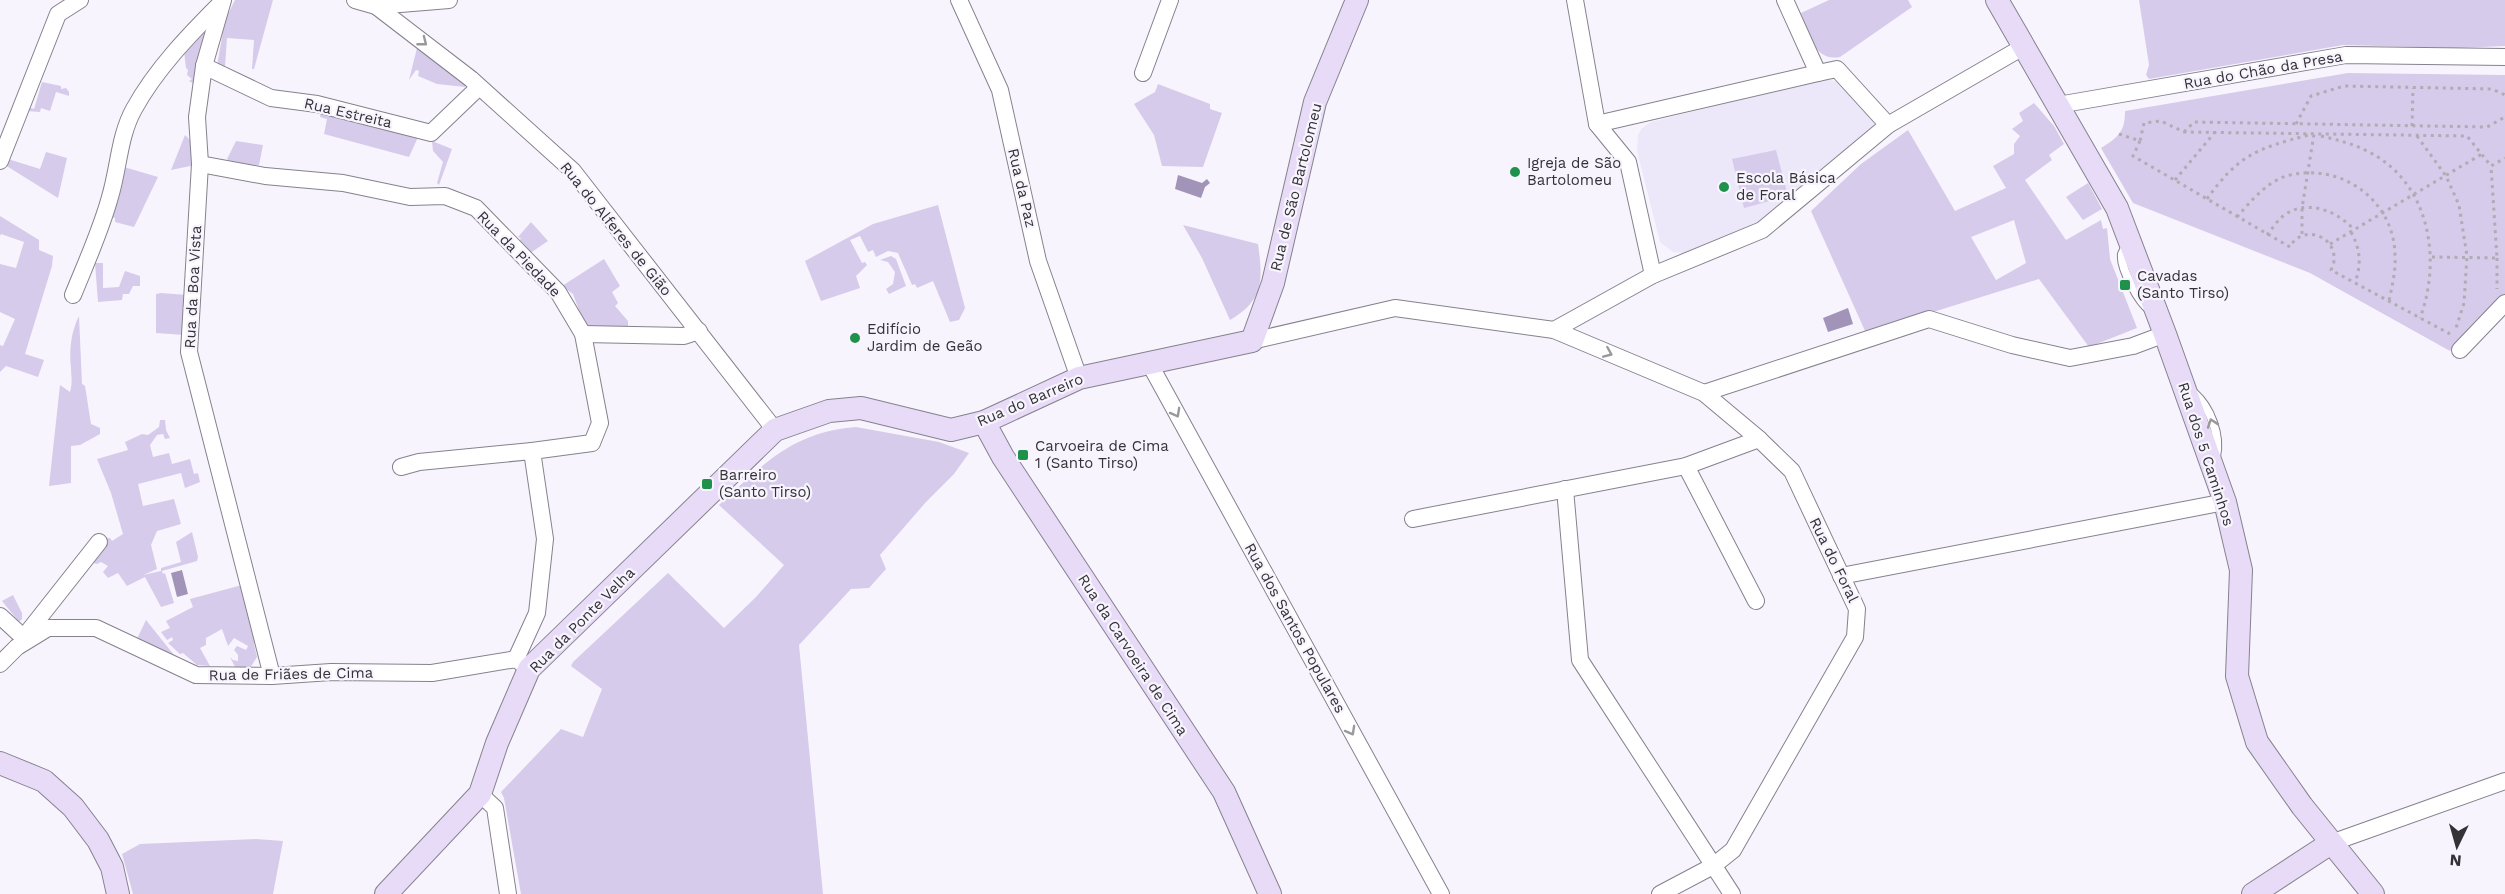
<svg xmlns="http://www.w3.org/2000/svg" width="2505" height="894" font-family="'Work Sans',sans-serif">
	<rect width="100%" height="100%" fill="#f8f4fe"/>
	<!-- built -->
	<path fill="#ede7fa" d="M1823,79L1835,81L1843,85L1872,117L1875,129L1870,135L1752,226L1684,253L1673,252L1660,242L1637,151L1638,135L1642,128L1651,122Z"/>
	<!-- green -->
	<g fill="#d6cbea" fill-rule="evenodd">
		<path d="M235,0H273L254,69H252L254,40L227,38L225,67L217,66L225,20Z"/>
		<path d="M1829,0H1908L1912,7L1840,57C1814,62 1809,33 1801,13Z"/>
		<path d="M2139,0H2505V46L2456,48L2343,45L2149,79L2146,75L2149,65Z"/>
		<path d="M207,26L198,81L194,84L189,81L192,79L187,75L188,70L186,68L184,51Z"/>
		<path d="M417,48L465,84V87L437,84L418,76L419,71L416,70L409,80Z"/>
		<path d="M2348,73L2505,75V296L2450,351L2310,273L2133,203L2101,148C2119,137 2125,131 2125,111Z"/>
		<path d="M42,82L61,86V89L66,88L69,92V96L56,92L50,111L41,108L40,112L27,111L28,107L34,109Z"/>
		<path d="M1158,84L1210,104V109L1222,113L1203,167L1162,166L1154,135L1134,104L1155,92Z"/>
		<path d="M2034,103L2054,126L2064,144L2049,155L2052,160L2025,180L2066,240L2101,220L2103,229L2107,228L2110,259L2137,328L2089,347L2039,279L1866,333L1811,211L1861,164L1908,130L1955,211L2006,188L1993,166L2014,154V144L2020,136L2012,129L2023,121L2019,113ZM2014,220L2026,263L1996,280L1971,237Z"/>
		<path d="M322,109L419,135L409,157L324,134L327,119L320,117Z"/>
		<path d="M185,135L194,144L195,165L171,170Z"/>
		<path d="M236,141L263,145L259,165L232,164L227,159Z"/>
		<path d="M432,141L452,149L439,185L437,183L443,162L433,151Z"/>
		<path d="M1776,150L1788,196L1744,208L1732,159Z"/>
		<path d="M46,152L67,158L58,198L5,165L8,159L40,169Z"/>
		<path d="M124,167L158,177L134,227L115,222V218L111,217Z"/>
		<path d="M2088,183L2102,209L2083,220L2066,197Z"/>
		<path d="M938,205L965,308L959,320L950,322L933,281L917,288L915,284L912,285L898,253L888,251L876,257L873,250L868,252L860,236L850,240L862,263L865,262L867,265L856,276L860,288L821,301L805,261L873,224Z"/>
		<path d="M0,216L39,240V250L53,256L52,266L25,354L44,360L38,377L6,366L0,372V345L3,346L15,319L0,312V264L16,268L24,242L1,234L0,236Z"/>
		<path d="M531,222L548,241L529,254L518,244L521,238L518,237Z"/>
		<path d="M1183,225L1258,244C1263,280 1264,300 1230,320L1202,258Z"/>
		<path d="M891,256L896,259L906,286L889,294L886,289L893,284L895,272L888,262L880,260Z"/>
		<path d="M604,259L620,286L612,292L618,303L615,306L628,321V332L600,331L588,325L583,321L573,294L562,286Z"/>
		<path d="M95,263H103V288L119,287L125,271L140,276V286H133L129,294H123L122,300L98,302Z"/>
		<path d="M161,293L187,295L184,335L156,333V294Z"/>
		<path d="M79,316L82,384L85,386L91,424L100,428V434L80,445L71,446V483L49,486L60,385L70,392C73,382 71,377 71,368C69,349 71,332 79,316Z"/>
		<path d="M160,420H165L166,430L170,438L165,439L163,434L157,435L150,445L153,457L169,453L172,464L190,459L194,474L198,473L200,482L185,488L181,473L138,484L143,506L174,499L181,524L157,531L151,545L157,569L143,575L161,571V568L181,562L176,542L192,532L198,557L197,561L162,571L163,574L165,573L174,603L161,607L145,577L127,586L118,573L108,578L103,572L108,566L101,562L97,564L87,561L103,539L110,538L112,541L123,534L111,493L97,459L128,450L125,442L142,434L148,435L159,427Z"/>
		<path d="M856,427L939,442L969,453L954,474L926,502L880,555L886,569L869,588L851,589L799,645L823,894H521L504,798L501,792L561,729L583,737L602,689L571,666L573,662L668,573L724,628L756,597L784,565L719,505C764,464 792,432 856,427Z"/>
		<path d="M242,585L257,643L254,644L257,657L250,668L237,671L230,657L233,660L238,661V655L234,650L237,646L246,650L248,646L234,638L228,646L222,629L206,638V645L200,648L210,666L197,665L183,653L180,654L168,643L173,640L172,637L167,640L161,632L170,628L166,621L193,607L190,599Z"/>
		<path d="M13,595L22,613V619L19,622L2,601Z"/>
		<path d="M146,620L178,660L137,639Z"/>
		<path d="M256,839L283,841L273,894H133L122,854L140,844Z"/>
	</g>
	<!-- water -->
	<g fill="#a294b9">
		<path d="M1178,175L1202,183L1207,179L1210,183L1205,187L1201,198L1175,189Z"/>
		<path d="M1848,308L1853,324L1828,332L1823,318Z"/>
		<path d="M182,570L188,594L177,597L171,573Z"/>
	</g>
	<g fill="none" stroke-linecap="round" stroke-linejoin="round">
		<!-- lane casing -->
		<g stroke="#86828d" stroke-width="10">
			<g id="lane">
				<path d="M2126,245C2126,246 2122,254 2122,254C2120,268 2139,303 2150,310"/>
				<path d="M2194,393C2210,407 2221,435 2216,457"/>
			</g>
		</g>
		<!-- street casing -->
		<g stroke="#86828d" stroke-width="18">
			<g id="street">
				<path d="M223,0L204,66L197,117L200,164L189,352L272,676"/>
				<path d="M355,0L376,6L449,0"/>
				<path d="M959,0L1000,90L1038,261L1079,378"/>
				<path d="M1575,0L1597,124L1628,162L1653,275"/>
				<path d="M1785,0L1818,73L1837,69L1888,125"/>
				<path d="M376,6L471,79L573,171L775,430"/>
				<path d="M204,66L271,98L317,104L431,133L479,87"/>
				<path d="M1143,73L1170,0"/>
				<path d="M2058,105L2346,55L2505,57"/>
				<path d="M1597,124L1818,73"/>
				<path d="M0,161L58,14L80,0"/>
				<path d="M200,164L265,176L343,183L410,197L445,196L476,208L558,292L583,334L600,423L592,443L532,451L545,539L537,613L516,659"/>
				<path d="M73,295C86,263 101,230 110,197C119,167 119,136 134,109C156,69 189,35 221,3"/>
				<path d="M1554,330L1653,275L1762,230L1888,125L2023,47"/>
				<path d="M583,334L684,336L699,331"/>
				<path d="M1252,341L1395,308L1554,330L1704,393L1759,439L1792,471L1857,609L1855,637L1733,850L1713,866L1660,894"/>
				<path d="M2460,350L2505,303"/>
				<path d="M1148,361L1441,894"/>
				<path d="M1704,393L1929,319L2012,345L2070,358L2133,346L2165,334"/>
				<path d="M1686,466L1756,601"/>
				<path d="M401,467L419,462L532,451"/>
				<path d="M1565,489L1580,660L1732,894"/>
				<path d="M1413,519L1686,466L1759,439"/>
				<path d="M1841,576L2225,502"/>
				<path d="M0,616L24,638"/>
				<path d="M24,637L99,542"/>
				<path d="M0,664L17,647L48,628H96L196,675L272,676L331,672L432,673L516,659L524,665"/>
				<path d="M480,794L495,808L508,894"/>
				<path d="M2331,843L2505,781"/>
			</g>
		</g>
		<!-- secondary casing -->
		<g stroke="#86828d" stroke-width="24">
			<g id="secondary">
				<path d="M1997,0L2117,208L2165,334L2225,502L2241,570L2237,676L2257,742L2302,806L2373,894"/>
				<path d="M984,422L1003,457L1224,792L1270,894"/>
				<path d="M0,763L44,781L73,807L98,840L112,867L118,894"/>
				<path d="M386,894L480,794L497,743L529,669L775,430L829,411L861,408L951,430L984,422L1079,378L1252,341L1273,283L1315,102L1357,0"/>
				<path d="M2253,894L2331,843"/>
			</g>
		</g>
		<!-- path -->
		<g stroke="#afacb4" stroke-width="3" stroke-dasharray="3 4.5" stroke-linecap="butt">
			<path d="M2296,124L2311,96L2344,86L2492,89L2505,95"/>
			<path d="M2412,126L2413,88"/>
			<path d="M2184,132L2194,122L2487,127L2505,117"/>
			<path d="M2119,134L2140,141L2144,123L2161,121L2184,132L2467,136L2491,166L2505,158"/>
			<path d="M2321,136C2338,140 2354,144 2369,152C2430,183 2442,260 2420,318"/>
			<path d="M2417,136L2446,176L2459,205L2467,256L2464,303L2456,328"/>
			<path d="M2140,141L2133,156L2290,247C2300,226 2332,233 2334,256C2335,260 2333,266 2331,270L2450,334"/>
			<path d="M2175,180L2215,132"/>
			<path d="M2207,199C2238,155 2258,148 2309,135"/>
			<path d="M2237,217C2251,201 2268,180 2290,175C2343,163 2394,201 2395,255C2396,271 2392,286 2389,301"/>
			<path d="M2351,232C2360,248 2362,265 2355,282"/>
			<path d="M2302,234V208L2314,134"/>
			<path d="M2267,235C2272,229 2277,221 2283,216C2306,198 2338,211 2354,230"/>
			<path d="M2330,244L2482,154"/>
			<path d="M2432,257L2497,258L2491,166"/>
			<path d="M2497,258V289"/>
		</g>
		<!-- lane -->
		<use href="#lane" stroke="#fff" stroke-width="8"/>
		<!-- street -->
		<use href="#street" stroke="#fff" stroke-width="16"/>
		<!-- secondary -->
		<use href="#secondary" stroke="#e7dbf8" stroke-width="22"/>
	</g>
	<!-- one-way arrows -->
	<defs><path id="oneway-chevron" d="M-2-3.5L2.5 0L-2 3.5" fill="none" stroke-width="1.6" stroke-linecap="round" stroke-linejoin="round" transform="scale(1.5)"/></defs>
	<g stroke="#9a989b">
		<use href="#oneway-chevron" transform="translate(423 42) rotate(38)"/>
		<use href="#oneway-chevron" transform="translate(1608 353) rotate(23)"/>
		<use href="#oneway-chevron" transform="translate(1176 413) rotate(61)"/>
		<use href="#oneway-chevron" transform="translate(2212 423) rotate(-109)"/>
		<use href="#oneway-chevron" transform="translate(1351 731) rotate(61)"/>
	</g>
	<!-- markers -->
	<g fill="#1e914b" stroke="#f8f4fe" stroke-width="2">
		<circle cx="1515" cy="172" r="6"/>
		<circle cx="1724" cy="187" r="6"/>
		<rect x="2119" y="279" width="12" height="12" rx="3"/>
		<circle cx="855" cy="338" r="6"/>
		<rect x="1017" y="449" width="12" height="12" rx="3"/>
		<rect x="701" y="478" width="12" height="12" rx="3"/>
	</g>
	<g text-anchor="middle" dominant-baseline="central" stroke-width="4.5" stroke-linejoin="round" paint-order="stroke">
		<!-- street labels -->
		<g font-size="15" fill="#343237" stroke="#f8f4fe">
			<text transform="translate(2263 70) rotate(-10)">Rua do Chão da Presa</text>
			<text transform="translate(348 113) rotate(13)">Rua Estreita</text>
			<text transform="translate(1296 187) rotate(-76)">Rua de São Bartolomeu</text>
			<text transform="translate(1022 188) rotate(77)">Rua da Paz</text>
			<text transform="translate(616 229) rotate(51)">Rua do Alferes de Gião</text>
			<text transform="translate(519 254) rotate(46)">Rua da Piedade</text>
			<text transform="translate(193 287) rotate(-87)">Rua da Boa Vista</text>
			<text transform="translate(1030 400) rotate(-23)">Rua do Barreiro</text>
			<text transform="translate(2206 454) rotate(72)">Rua dos 5 Caminhos</text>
			<text transform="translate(1834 560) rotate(64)">Rua do Foral</text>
			<text transform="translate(582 620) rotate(-45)">Rua da Ponte Velha</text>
			<text transform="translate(1295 628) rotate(61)">Rua dos Santos Populares</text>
			<text transform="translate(1133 655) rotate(57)">Rua da Carvoeira de Cima</text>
			<text transform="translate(291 674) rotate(-1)">Rua de Friães de Cima</text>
		</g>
		<!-- poi labels -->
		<g font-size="15" fill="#343237" stroke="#f8f4fe" text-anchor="start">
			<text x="1527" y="163">Igreja de São<tspan x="1527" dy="17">Bartolomeu</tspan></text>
			<text x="1736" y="178">Escola Básica<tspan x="1736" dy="17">de Foral</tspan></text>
			<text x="2137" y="276">Cavadas<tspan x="2137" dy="17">(Santo Tirso)</tspan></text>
			<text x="867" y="329">Edifício<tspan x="867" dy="17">Jardim de Geão</tspan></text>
			<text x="1035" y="446">Carvoeira de Cima<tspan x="1035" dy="17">1 (Santo Tirso)</tspan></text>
			<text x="719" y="475">Barreiro<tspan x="719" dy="17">(Santo Tirso)</tspan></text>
		</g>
	</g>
	<!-- north arrow -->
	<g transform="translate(2457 846) rotate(185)" stroke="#f8f4fe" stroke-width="4.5" paint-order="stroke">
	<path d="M0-4.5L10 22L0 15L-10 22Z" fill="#343237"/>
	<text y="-9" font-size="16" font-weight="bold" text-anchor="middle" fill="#343237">N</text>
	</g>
</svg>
